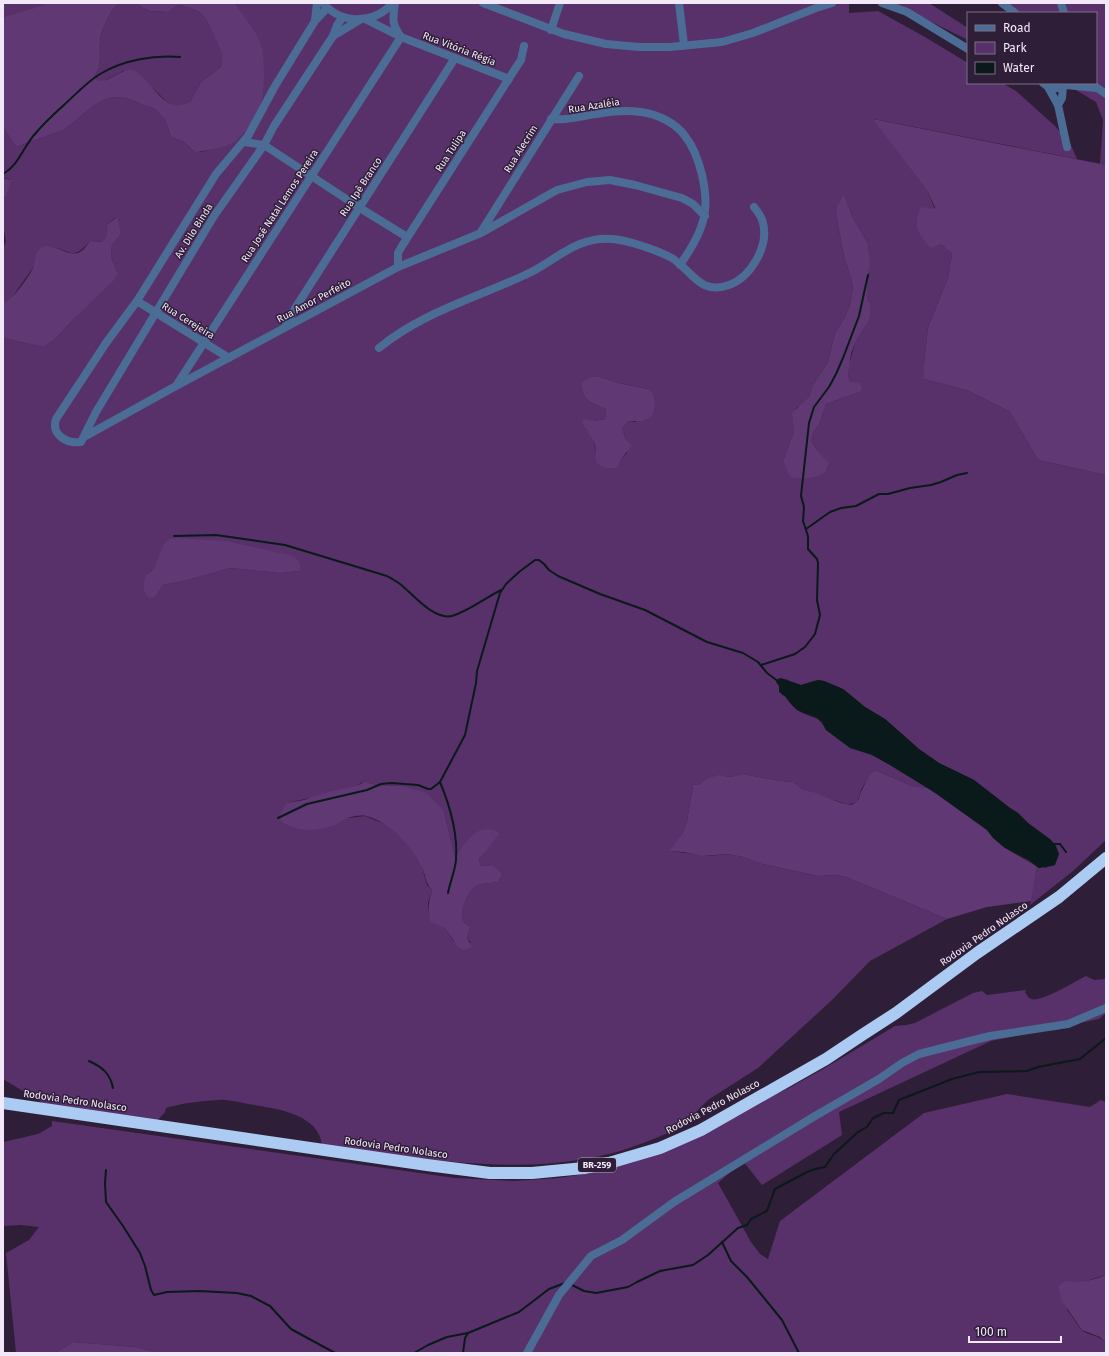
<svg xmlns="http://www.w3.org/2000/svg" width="1109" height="1356" font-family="'Fira Sans',sans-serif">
	<rect width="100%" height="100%" fill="#2f1e37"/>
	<!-- green -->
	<g fill="#58316a" fill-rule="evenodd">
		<path d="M3,3H46L45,5L3,17Z"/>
		<path d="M119,3H136L143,8L150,11L169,12L176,6L180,5L196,10L202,14L207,21L224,55L221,67L201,82L190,102L176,106L171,105L166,101L139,74L123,71L102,82L97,80L95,78C95,73 98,71 99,67C101,58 99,50 100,42C101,30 110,10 119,3Z"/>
		<path d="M235,3H849V13L878,11L925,37L968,63V83H1002L1016,91L1055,126L1070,143L1077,159L874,119L928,192L935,209L941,244L952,254L948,278L928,327L924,363V379L969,391L1010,412L1038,460L1106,475V840L1073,871L1030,905L1037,867L1039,868L1042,867L1047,868L1051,840L1028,823L1018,813L1010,808L974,780L939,763L919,749L885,719L865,707L843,689L824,681L818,680L801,685L791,682L786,679L779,686L782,695C788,697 791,705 796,709C808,719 818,713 826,730L880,759L928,788L912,786L875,770C869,777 863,785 860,793C859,797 859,800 856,802C853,804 850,804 846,804L804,790L793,782L780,781L743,774L730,777L725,776L714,777L700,784L693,785L687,821L682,834L670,851L708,856L728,854L743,857L762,864L818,876L836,875L846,877L947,919L870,961L832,1000L758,1068L708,1100L690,1118L688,1124C659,1137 632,1149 600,1156C508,1176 414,1157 322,1145C319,1113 273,1108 248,1104C238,1102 227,1099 218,1100C200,1101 183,1103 166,1108L165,1112L157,1121L49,1107L3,1079V337L7,339L43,347L53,341L118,273L111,257L112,245L118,238L116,217L107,225L106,237L101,242L90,241C71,263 71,249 48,246L11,299L3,302V249L6,241L3,226V198L7,196L10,179L3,178V127L16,147L64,130L93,106L110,97L126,98L155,109L165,120L171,137L184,142L195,152H201L233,143L252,28ZM845,197L853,218L868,243L869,254V275L867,284V324L855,343L849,365L848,375L850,382L860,392L826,404L820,423L813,433L811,441L817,450L826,460L783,461L794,431L796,408L803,405L809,397L813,385L828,362L835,333L845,317L850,305L853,288L851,278L844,257L837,219ZM600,377L618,383L648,389L636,422L629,421L622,428L626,440L627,453L619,461L595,458C596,446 594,437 585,429L595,421L605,419L606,409C592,402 583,403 581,384ZM157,562L300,571L280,573L230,568L184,581L163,585L155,597L145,594L143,588L147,574L153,570ZM364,781L376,785L402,786L444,812L455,857L500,832L479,860L481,866L493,865L503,874L498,882C491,883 482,883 476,886C469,890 461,909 462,917C463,922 466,924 470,927L467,938L471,943L454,942L445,928L429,915L428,903L432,890L427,885L422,867L413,850L400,836L387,825L365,816L348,818L286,803C303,799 353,791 364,781Z"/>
		<path d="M893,3H929L968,28V40Z"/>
		<path d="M999,3H1106V165L1100,164L1103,120L1096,102L1076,90L1066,83H1096V13H1015Z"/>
		<path d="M1086,976L1094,980L1106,979V1013L1099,1019L991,1041L839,1112L842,1135L762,1185L743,1161L718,1183L751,1242L760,1254L768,1259L780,1221L924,1113L1007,1094L1090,1107L1101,1100L1106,1102V1275L1082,1282L1069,1281L1067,1310C1071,1314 1080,1329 1083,1331C1090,1336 1097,1334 1106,1343V1353H158L136,1347L73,1342L55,1353H16L6,1253L29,1240L39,1227L21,1225L3,1226V1142L38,1134L52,1126V1121L455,1178L513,1181L559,1178L603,1171L635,1161L789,1088L825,1068L895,1026L906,1025L915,1023L973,993L982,991L987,995L1026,990L1025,992C1027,995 1028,998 1031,999C1040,1003 1076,981 1086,976Z"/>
	</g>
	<!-- forest -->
	<g fill="#603874">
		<path d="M46,3H119C110,10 101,30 100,42C99,50 101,58 99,67C98,71 95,73 95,78C105,89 121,65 135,71C147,77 162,104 174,105C179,106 185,103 190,102L201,82L221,67L223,55L207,21L202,14L196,10L180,5L176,6L169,12L150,11L143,8L136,3H235C243,15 259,35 262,48C265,66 265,94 259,112C256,119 240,138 233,143C228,146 202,152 195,152L184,142L171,137L165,120L155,109L126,98L110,97L93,106L64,130L16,147L3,127V17L44,5Z"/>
		<path d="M873,119L1106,165V475L1038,460L1010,412L969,391L924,379V363L928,327L948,278L952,254L941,244L930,248C918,232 912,227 921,207L935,209V207L928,192Z"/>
		<path d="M3,178L11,180L7,196L3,198Z"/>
		<path d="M843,196L845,197L853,218L868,243L870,263L867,284V300L870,304V316L867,324L855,343L851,354L848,375L850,382L859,383L862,387L860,392L826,404L820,423L813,433L811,441L817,450L829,463C827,467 826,472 822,474C814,479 799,479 790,477L783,461L794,431L792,413L809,397L813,385L828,362L835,333L845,317L850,305L853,288L851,278L844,257L837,219V207Z"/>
		<path d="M117,217L121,232L118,238L112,245L111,257L118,273L113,281L73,320L53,341L43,347L7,339L3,337V302C6,301 9,300 11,298C17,293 30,275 33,268C36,261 34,253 41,248C54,240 67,259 80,252C84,250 87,245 90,241L101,242L106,237L107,225Z"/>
		<path d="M592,377H600L618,383L648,389L653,394L655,404L653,415L643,421H629L622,428L626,440L632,445C627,453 619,459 618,467C609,470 597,468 595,457C595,453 596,449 595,445C592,436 586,431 582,423L584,419L595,421L605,419L606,409C592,402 583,403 581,384L585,380Z"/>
		<path d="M177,538L226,541L289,555C297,558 302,562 300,571L280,573L230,568L184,581L163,585L155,597L150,598L145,594L143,588L144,581L147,574L153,570L164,544L169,539Z"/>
		<path d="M875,770L912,786L928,788L987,830C993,837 999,844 1007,849C1017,856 1028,860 1037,867L1031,901L987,907L947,919L846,877L836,875L818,876L762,864L743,857L728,854L703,856L683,852L669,851L682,834L687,821L693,785L700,784L709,778L719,775L730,777L743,774L780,781L793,782L804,790L816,793L841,803L851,805L855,803L859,799L860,794L869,776Z"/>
		<path d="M364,781L376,785L402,786L427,793L444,812L455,857C467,841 477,821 500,833L479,860L481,866L493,865L503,874L498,882C491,883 482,883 476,886C469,890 461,909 462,917C463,922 466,924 470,927L467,938L472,947L464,950L458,947L445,928L431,922C427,911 429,901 432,890C425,883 426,874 421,866C411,845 390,822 366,816C362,815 352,816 348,818C344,819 341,822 337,824C323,830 305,833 290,826C285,824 282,823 279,817L286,803L304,800L328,792L352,787L361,784Z"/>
		<path d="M1106,1275V1343L1100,1337L1082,1330L1062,1301L1058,1287C1065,1277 1075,1283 1085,1281C1092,1280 1099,1278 1106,1275Z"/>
		<path d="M73,1342L136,1347L158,1353H55Z"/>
	</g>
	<!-- water -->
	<path fill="#0a1919" d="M781,678L801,685L818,680L824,681L843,689L865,707L885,719L919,749L939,763L974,780L1010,808L1018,813L1028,823L1051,840L1056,846L1059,854L1055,865C1049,867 1042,867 1039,868L1029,860L1005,848L993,838L987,830L937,794L890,765L872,755L850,748L826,730L822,722L818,718L797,710L790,703L785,696L779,692V686L776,682L778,679Z"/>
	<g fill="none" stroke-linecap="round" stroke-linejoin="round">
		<!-- stream -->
		<g stroke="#0a1919" stroke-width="2">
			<path d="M3,174C19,165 23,147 35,134C44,123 55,113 65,104C76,94 87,82 100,74C123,60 153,55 180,57"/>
			<path d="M806,529L830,512L841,508L856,506L879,494H888L910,488L931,485L941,482L957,475L967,473"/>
			<path d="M174,536L216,535L285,545L387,576C392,579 396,581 400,584C413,594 433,620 452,616C469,611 485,598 501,590"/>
			<path d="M761,665L795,654L805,647L815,634L820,615L817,600L818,563L817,559L808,549V536L803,521L804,507L801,496L809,423L814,407L829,387L836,374L843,358L859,316L868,275"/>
			<path d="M440,782C450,806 458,833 456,860C455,871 450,882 448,893"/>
			<path d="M278,818L307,804L367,790L381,784L391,783L418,785L428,789H431L440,782L465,735L476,683L477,671L500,593L506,584L519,572L535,560H539L544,564L549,570L558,576L600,594L645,610L707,642L743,653L758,662L767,673L779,682"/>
			<path d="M1053,844H1060L1066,852"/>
			<path d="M89,1061C102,1067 110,1073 113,1088"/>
			<path d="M106,1170L105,1183L106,1202L123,1226L140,1253L145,1266L151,1290L154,1295L167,1292L199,1291L237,1293L251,1296L270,1306L291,1329L335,1353"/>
			<path d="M722,1242L731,1261L747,1277L782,1320L799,1353"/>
			<path d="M572,1285L584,1291L596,1293L628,1287L637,1282L660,1271L693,1265L708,1255L738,1228L747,1225L751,1219L767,1211L775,1189L807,1172L815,1169L825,1167L834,1154L858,1132L867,1127L873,1118L884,1113H893L899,1100L952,1079L979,1072L1027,1071L1038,1067L1080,1059L1106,1038"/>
			<path d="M414,1353L428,1345L447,1337L468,1333L519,1312L549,1289L565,1283"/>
			<path d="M463,1353L465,1338L468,1333"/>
		</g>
		<!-- minor -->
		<g stroke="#4b6c94" stroke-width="8">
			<path d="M323,3C342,25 374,24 393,3"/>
			<path d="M395,3C393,19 391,23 401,37"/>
			<path d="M483,3L564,34L606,44L639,47H670L722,42L753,33L816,8L832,3"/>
			<path d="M679,3L684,45"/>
			<path d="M882,3L907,12L968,49"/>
			<path d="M1002,3L1015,13"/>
			<path d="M1061,3L1064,13"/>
			<path d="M327,8L315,21L275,86L248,136L216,174L137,301L106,343L56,419C51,435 67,444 81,442L96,412L214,216L264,145L274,126L333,36L337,25L343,17"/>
			<path d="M365,19L401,37L509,79"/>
			<path d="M315,20L317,3"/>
			<path d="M551,30L560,3"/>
			<path d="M333,36L361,19"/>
			<path d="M1043,83C1051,90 1061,90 1068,83"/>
			<path d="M1066,85L1096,88"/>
			<path d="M1093,85L1106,94"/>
			<path d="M1048,87L1058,105L1067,147"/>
			<path d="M1058,105L1062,98L1063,87"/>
			<path d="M551,119C567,121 581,116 596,114C611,111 626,110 641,112C657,114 676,123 685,136C700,155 709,194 704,217C700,235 690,250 680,265"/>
			<path d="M244,142L264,145L360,208L407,237"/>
			<path d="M481,232L579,76"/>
			<path d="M398,267V253L402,246L515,69L521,60L524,46"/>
			<path d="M137,301L229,358"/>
			<path d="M285,327L294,310L455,58"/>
			<path d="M379,348C421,313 476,298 525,275C544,267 560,252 580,244C590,240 602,238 612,239C628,240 656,250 670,257C691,268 698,296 729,285C751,277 769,246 763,223C762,217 758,212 754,207"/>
			<path d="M176,386L401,37"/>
			<path d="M84,437L176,386L398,267L481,233L557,190L587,182L610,180L635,185L682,198L693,204L705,216"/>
			<path d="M527,1353L559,1295L591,1256L622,1240L674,1202L815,1116L879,1079L902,1063L919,1054L970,1041L990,1036L1068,1024L1106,1008"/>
		</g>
		<!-- highway -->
		<path stroke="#abcbf3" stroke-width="12" d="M3,1103L427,1165L490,1173H532L584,1168L609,1163L660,1148L701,1130L826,1059L862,1035L896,1013L977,953L1059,897L1106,858"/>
	</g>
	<g text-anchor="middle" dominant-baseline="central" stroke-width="3" stroke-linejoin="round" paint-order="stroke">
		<!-- shield labels -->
		<rect fill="#2f1e37" stroke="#b8abbf" stroke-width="1" x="578" y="1158" width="38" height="14" rx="3"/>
		<g font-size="9" font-weight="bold" fill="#f2e8f9">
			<text x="597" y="1165">BR-259</text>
		</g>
		<!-- street labels -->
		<g font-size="10" fill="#f2e8f9" stroke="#2f1e37">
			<text transform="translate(459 49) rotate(21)">Rua Vitória Régia</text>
			<text transform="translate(594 106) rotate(-9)">Rua Azaléia</text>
			<text transform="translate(521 149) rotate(-58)">Rua Alecrim</text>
			<text transform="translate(451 151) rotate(-57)">Rua Tulipa</text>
			<text transform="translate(361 187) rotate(-57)">Rua Ipê Branco</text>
			<text transform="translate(280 206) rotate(-57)">Rua José Natal Lemos Pereira</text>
			<text transform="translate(194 231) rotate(-58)">Av. Dilo Binda</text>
			<text transform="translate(314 301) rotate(-28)">Rua Amor Perfeito</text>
			<text transform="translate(188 321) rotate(32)">Rua Cerejeira</text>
			<text transform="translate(984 934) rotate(-35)">Rodovia Pedro Nolasco</text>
			<text transform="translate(75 1101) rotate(8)">Rodovia Pedro Nolasco</text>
			<text transform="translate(713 1107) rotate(-28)">Rodovia Pedro Nolasco</text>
			<text transform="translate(396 1148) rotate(8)">Rodovia Pedro Nolasco</text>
		</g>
	</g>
	<!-- border -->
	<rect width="1109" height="1356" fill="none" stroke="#f2e8f9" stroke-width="8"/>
	<!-- legend -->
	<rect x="967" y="12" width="130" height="72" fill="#2f1e37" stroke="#7d6f85"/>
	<rect x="975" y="25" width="20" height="6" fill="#4b6c94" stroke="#7d6f85"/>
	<text x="1003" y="32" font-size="12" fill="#f2e8f9">Road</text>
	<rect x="975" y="42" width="20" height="12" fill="#58316a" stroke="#7d6f85"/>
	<text x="1003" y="52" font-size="12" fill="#f2e8f9">Park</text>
	<rect x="975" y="62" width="20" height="12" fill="#0a1919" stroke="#7d6f85"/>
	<text x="1003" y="72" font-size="12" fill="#f2e8f9">Water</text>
	<!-- scale -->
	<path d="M969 1336v6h92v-6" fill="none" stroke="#f2e8f9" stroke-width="2"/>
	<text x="975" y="1336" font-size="12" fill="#f2e8f9" stroke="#2f1e37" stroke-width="3" paint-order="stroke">100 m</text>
</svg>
